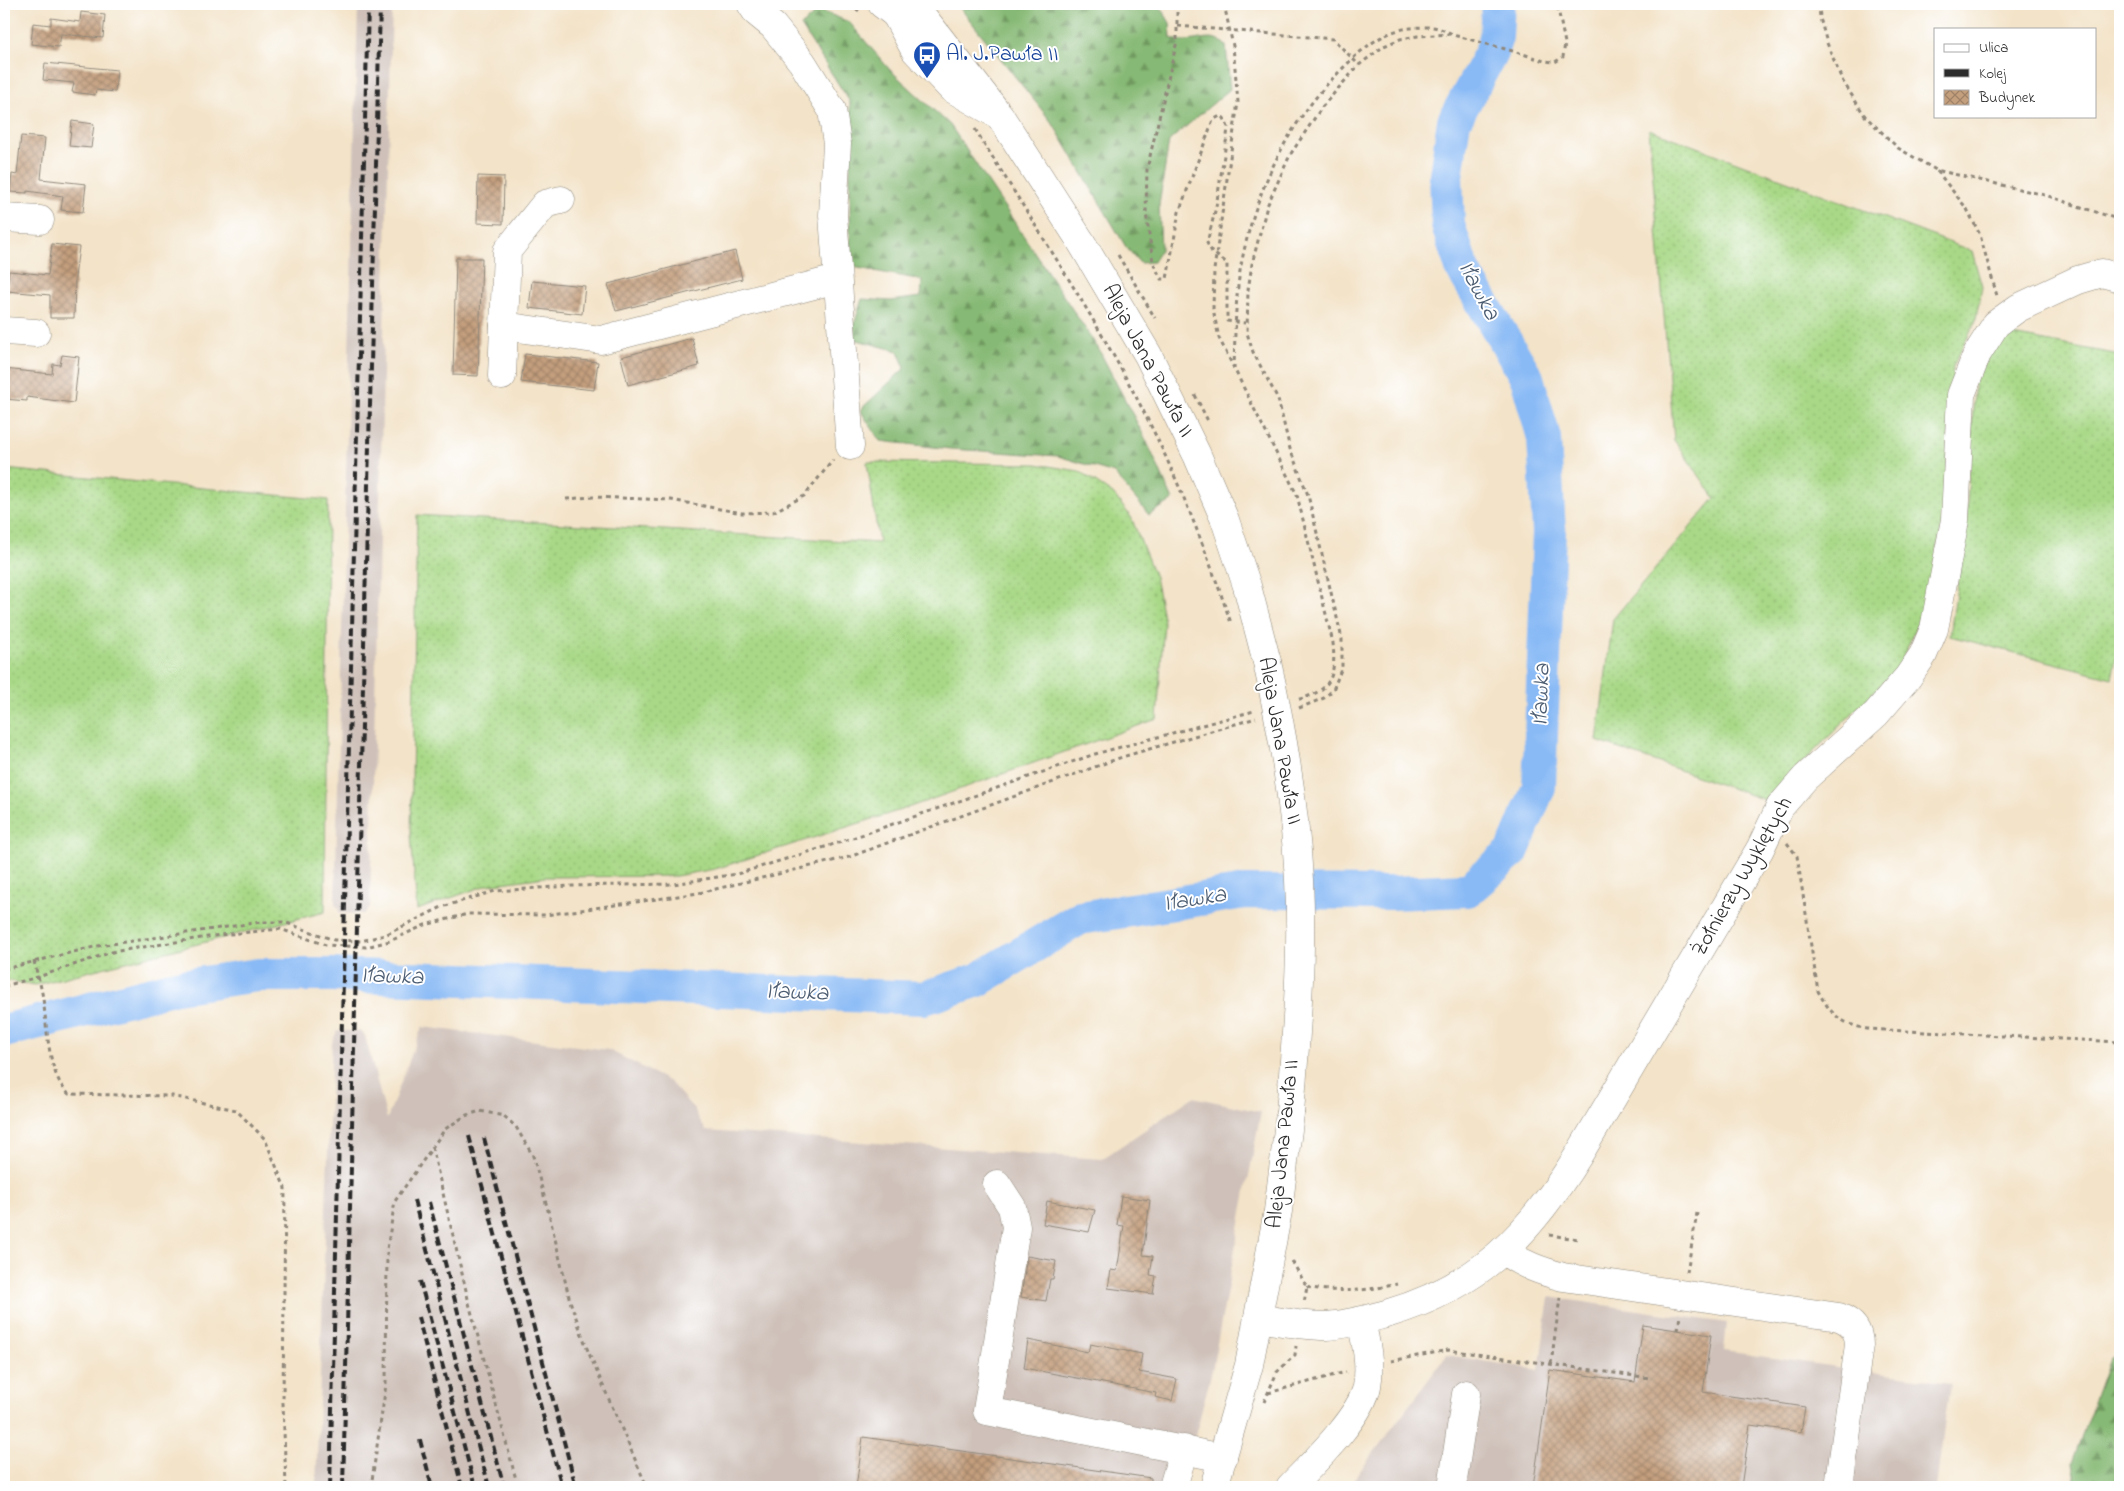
<svg xmlns="http://www.w3.org/2000/svg" width="2124" height="1491" font-family="'Indie Flower',sans-serif">
	<defs>
		<pattern id="forest-firs" width="22" height="20" patternUnits="userSpaceOnUse" patternTransform="scale(1.25)"><rect width="22" height="20" fill="#86b974"/><path d="M5 1l3.5 6h-7zM16 11l3.5 6h-7z" fill="#6e975f"/></pattern>
		<pattern id="garden-dots" width="8" height="8" patternUnits="userSpaceOnUse" patternTransform="scale(1.25)"><rect width="8" height="8" fill="#a9d987"/><path d="M2 2h.1M6 6h.1" fill="none" stroke="#92ba75" stroke-width="1.8" stroke-linecap="round"/></pattern>
		<pattern id="building-cross-hatch" width="8" height="8" patternUnits="userSpaceOnUse" patternTransform="scale(1.25)"><rect width="8" height="8" fill="#c49f7e"/><path d="M0 0l8 8M0 8l8-8" fill="none" stroke="#9f8267"/></pattern>
	</defs>
	<rect width="100%" height="100%" fill="#fff"/>
	<filter id="ink" filterUnits="userSpaceOnUse"><feTurbulence type="fractalNoise" baseFrequency=".02" numOctaves="2"/><feDisplacementMap in="SourceGraphic" scale="10" xChannelSelector="R" yChannelSelector="G"/><feConvolveMatrix kernelMatrix="1 2 1 2 8 2 1 2 1" color-interpolation-filters="sRGB"/></filter>
	<filter id="wash" filterUnits="userSpaceOnUse"><feTurbulence type="fractalNoise" baseFrequency=".0096" numOctaves="4" result="noise"/><feDisplacementMap in="SourceGraphic" scale="20" xChannelSelector="R" yChannelSelector="G"/><feGaussianBlur stdDeviation="1.12" result="paint"/><feColorMatrix in="noise" values="0 0 0 0 0 0 0 0 0 0 0 0 0 0 0 0 0 1.4 0 .05"/><feComposite in="paint" operator="in"/></filter>
	<g filter="url(#wash)">
		<rect width="100%" height="100%" fill="#f3e3c8"/>
		<!-- industrial -->
		<g fill="#cfc1ba">
			<path d="M358,4H392L370,907L364,914L339,913L338,907L335,905Z"/>
			<path d="M422,1027L609,1050L670,1082L693,1108L706,1131L1102,1159L1193,1097L1261,1112L1212,1370L1182,1487H316L332,1043L337,1031H361L365,1036L387,1119Z"/>
			<path d="M1549,1297L1727,1323L1724,1351L1950,1383L1936,1487H1348L1447,1355L1539,1370Z"/>
		</g>
		<!-- forest -->
		<g fill="url(#forest-firs)" stroke="#587250">
			<path d="M957,4H1159L1170,23L1171,38C1191,48 1211,28 1226,46L1230,89L1169,141L1159,205L1161,249L1153,262L1140,263L1126,247L1053,124Z"/>
			<path d="M819,10L849,22L890,70L950,125L1098,348L1146,440L1173,500L1149,515L1114,473L1058,456L951,449L880,441L860,410L905,368L898,351L850,338L862,299L891,301L921,297L922,280L853,267L850,244V102L801,26Z"/>
			<path d="M2120,1353V1487H2076L2072,1463L2110,1358Z"/>
		</g>
		<!-- garden -->
		<g fill="url(#garden-dots)" stroke="#6a8259">
			<path d="M1649,129L1972,251L1982,287L1975,323L1953,366L1944,513L1928,599L1899,667L1765,800L1597,741L1613,619L1715,498L1674,440Z"/>
			<path d="M2002,333L2120,355V639L2112,678L1950,636L1966,523L1975,378Z"/>
			<path d="M867,462L1036,464L1079,471L1113,494L1131,517L1155,577L1164,622L1157,719L907,808L715,869L676,876L545,877L487,885L417,910L411,835L417,515L879,543Z"/>
			<path d="M4,469L328,500L325,912L35,985L4,980Z"/>
		</g>
		<g fill="none" stroke-linecap="round" stroke-linejoin="round">
			<!-- river -->
			<path stroke="#89baf5" stroke-width="34" d="M4,1031L176,987L258,975H332L924,998L978,980L1080,918L1245,892L1391,893L1468,890L1512,852L1539,787L1549,532L1544,438L1527,378L1462,268L1448,225L1446,176L1454,121L1491,53L1496,37L1498,4"/>
		</g>
		<g id="blocks">
			<!-- building -->
			<g fill="url(#building-cross-hatch)">
				<path d="M81,12L105,15L103,38L61,34L59,47L31,44L33,23L51,25V18L80,22Z"/>
				<path d="M45,63L117,70L115,92L96,90L95,95L72,92L74,83L43,80Z"/>
				<path d="M72,121L94,124L91,148L69,146Z"/>
				<path d="M21,136L45,138L41,179L86,184L83,212L61,210L63,196L27,191V193L10,192L12,174L17,175Z"/>
				<path d="M478,176L504,177L503,224L477,223Z"/>
				<path d="M52,244L79,247L75,277L74,318H50V295L7,291L9,271L48,275Z"/>
				<path d="M735,251L742,279L616,311L608,284Z"/>
				<path d="M456,258H482L478,376L453,375Z"/>
				<path d="M532,281L585,286L582,314L529,308Z"/>
				<path d="M692,338L699,366L628,385L621,357Z"/>
				<path d="M525,354L598,362L594,390L521,382Z"/>
				<path d="M62,355L79,357L74,403L27,397V401L4,399V369L52,374L53,364L60,365Z"/>
				<path d="M1121,1196L1150,1200L1143,1255L1153,1256L1150,1275L1156,1276L1153,1294L1108,1288L1111,1270L1117,1271L1124,1226L1117,1225Z"/>
				<path d="M1047,1201L1095,1210L1089,1232L1043,1224Z"/>
				<path d="M1027,1256L1056,1261L1053,1279H1050L1046,1301L1021,1297Z"/>
				<path d="M1643,1325L1711,1335L1703,1392L1805,1407L1801,1432L1750,1425L1741,1487H1533L1550,1370L1635,1382Z"/>
				<path d="M1028,1340L1088,1352L1090,1344L1142,1354L1139,1372L1177,1379L1172,1401L1155,1397L1156,1393L1024,1368Z"/>
				<path d="M863,1437L1151,1478V1487H856Z"/>
			</g>
		</g>
	</g>
	<g filter="url(#ink)">
		<use href="#blocks" fill-opacity="0" stroke="#8f877a" stroke-width="1"/>
		<g fill="none" stroke-linecap="round" stroke-linejoin="round">
			<!-- minor casing -->
			<g stroke="#8f877a" stroke-width="29">
				<g id="minor">
					<path d="M751,4L757,13L773,26L802,62L832,110L837,144L833,215L850,446"/>
					<path d="M896,15L915,50L951,88L1000,116"/>
					<path d="M4,218L40,220"/>
					<path d="M504,326L601,340L837,279"/>
					<path d="M4,331L36,333"/>
					<path d="M502,376L507,251L545,204L561,200"/>
					<path d="M997,1184L1012,1207L1016,1227L987,1411L1223,1458"/>
					<path d="M1504,1251C1523,1265 1541,1271 1563,1277L1839,1317C1852,1322 1859,1331 1859,1345L1839,1487"/>
					<path d="M1258,1318C1281,1322 1303,1326 1326,1326C1347,1325 1367,1319 1386,1314C1479,1287 1528,1236 1578,1156L1760,849L1780,807L1805,778L1876,714L1908,677L1923,655L1934,629L1955,520L1961,395L1977,354L1996,324L2018,308L2078,280L2102,273L2120,278"/>
					<path d="M1173,1487L1184,1449"/>
					<path d="M1290,1487C1311,1465 1362,1416 1367,1386C1371,1364 1366,1343 1361,1321"/>
					<path d="M1452,1487L1466,1394"/>
				</g>
			</g>
			<!-- major casing -->
			<g stroke="#8f877a" stroke-width="29">
				<g id="major">
					<path d="M882,4L930,41"/>
					<path d="M913,4L1000,116L1080,240L1148,355L1197,455L1225,520L1247,586L1267,662"/>
					<path d="M1214,1487L1249,1365L1278,1211L1290,1113"/>
				</g>
			</g>
			<!-- path -->
			<g stroke="#8f877a" stroke-width="3" stroke-dasharray="4 4" stroke-linecap="butt">
				<path d="M849,4L861,12"/>
				<path d="M1177,4V41L1147,169L1146,213L1153,262L1161,279H1167L1179,212L1213,120L1220,116L1224,118L1228,127L1227,136L1216,207L1207,243L1212,252L1227,263V321L1246,323"/>
				<path d="M1224,4L1233,46L1238,102L1214,270L1213,309L1219,338L1297,495L1333,643C1336,678 1331,691 1296,700"/>
				<path d="M1819,4L1820,18L1827,43L1842,80L1865,116L1898,148L1936,170L2045,195L2120,220"/>
				<path d="M1178,26L1333,39L1359,65"/>
				<path d="M975,129C1035,226 1099,322 1150,424C1182,488 1208,556 1231,623"/>
				<path d="M1937,171L1967,209L1980,235L1997,296"/>
				<path d="M1118,255L1155,318"/>
				<path d="M1234,369C1235,336 1235,303 1240,271C1253,196 1286,124 1340,71C1360,51 1381,31 1410,28C1417,27 1425,27 1432,27C1442,28 1449,33 1457,36C1486,44 1516,51 1544,61L1555,62L1563,57L1565,43L1557,4"/>
				<path d="M1195,395L1208,421"/>
				<path d="M566,499L593,497L671,500L742,513L773,512L804,496L833,460"/>
				<path d="M1299,708L1324,698L1333,690L1342,667V639L1308,495L1290,449L1278,399L1253,352L1247,333L1248,290L1252,264L1267,206L1290,155L1322,107L1343,83L1359,65L1384,46L1400,39L1418,36L1452,34"/>
				<path d="M1787,843L1797,856L1818,991C1831,1015 1840,1023 1867,1029L2120,1042"/>
				<path d="M34,961C36,970 39,979 41,988C48,1018 45,1073 69,1094L172,1096L236,1110L265,1139L285,1188L283,1403L286,1487"/>
				<path d="M4,969L98,946L261,922H284L334,940L361,941L385,935L442,907L495,891L570,886L673,884L737,874L838,843L1095,754L1254,711"/>
				<path d="M4,986L38,977L112,952L220,935L280,929L326,945L366,947L390,941L425,925L468,914L545,915L699,893L849,857L1122,757L1256,718"/>
				<path d="M432,1147L469,1303L518,1487"/>
				<path d="M1549,1235L1578,1239"/>
				<path d="M1292,1261L1307,1287L1304,1303"/>
				<path d="M1687,1272L1697,1213"/>
				<path d="M1307,1287C1336,1293 1368,1291 1397,1284"/>
				<path d="M1678,1330L1680,1315"/>
				<path d="M1391,1361L1448,1350L1650,1378"/>
				<path d="M1551,1364L1560,1298"/>
				<path d="M1268,1393L1346,1372"/>
				<path d="M1264,1402L1277,1372L1295,1355L1296,1346"/>
				<path d="M371,1487L386,1385L387,1249L395,1201L445,1129L465,1116L480,1111L504,1116L516,1127L533,1156L549,1214L570,1301L588,1351L647,1487"/>
			</g>
			<!-- minor -->
			<use href="#minor" stroke="#fff" stroke-width="28"/>
			<!-- major -->
			<use href="#major" stroke="#fff" stroke-width="28"/>
			<!-- rail -->
			<g stroke="#2b2b2b" stroke-width="4" stroke-dasharray="8 4" stroke-linecap="butt">
				<path d="M469,1136L562,1487"/>
				<path d="M484,1138L576,1487"/>
				<path d="M414,1200L489,1487"/>
				<path d="M429,1202L504,1487"/>
				<path d="M420,1281L475,1487"/>
				<path d="M418,1317L462,1487"/>
				<path d="M420,1440L432,1487"/>
				<path d="M330,1487L368,4"/>
				<path d="M343,1487L380,4"/>
			</g>
			<!-- major-bridge casing -->
			<g stroke="#8f877a" stroke-width="29" stroke-linecap="butt">
				<path id="major-bridge" d="M1267,662C1283,734 1295,806 1299,880C1303,958 1296,1035 1290,1113"/>
			</g>
			<!-- major-bridge -->
			<use href="#major-bridge" stroke="#fff" stroke-width="28"/>
		</g>
	</g>
	<!-- icons -->
	<defs>
		<g id="bus-pin" transform="scale(1.4375)"><path d="M0 17L-7.5 6A9.5 9.5 0 1 1 7.5 6Z" fill="#1a4fb4" stroke="#fff"/><path d="M-5-6H5V4H4V6H2V4H-2V6H-4V4H-5ZM-3.5-4V0h7V-4ZM-3.5 1.2v1.5H-2V1.2ZM2 1.2v1.5H3.5V1.2Z" fill="#fff"/></g>
	</defs>
	<g fill-rule="evenodd">
		<use href="#bus-pin" x="927" y="55"/>
	</g>
	<g text-anchor="middle" dominant-baseline="central" stroke-width="4" stroke-linejoin="round" paint-order="stroke">
		<!-- transit labels -->
		<g font-size="22" fill="#164399" stroke="#fff" text-anchor="start">
			<text x="946" y="55">Al. J.Pawła II</text>
		</g>
		<!-- street labels -->
		<g font-size="22" fill="#2b2b2b" stroke="#fff">
			<text transform="translate(1147 361) rotate(62)">Aleja Jana Pawła II</text>
			<text transform="translate(1279 741) rotate(80)">Aleja Jana Pawła II</text>
			<text transform="translate(1743 877) rotate(-60)">Żołnierzy Wyklętych</text>
			<text transform="translate(1284 1144) rotate(-84)">Aleja Jana Pawła II</text>
		</g>
		<!-- water labels -->
		<g font-size="24" font-style="italic" fill="#4c5d72" stroke="#fff">
			<text transform="translate(1478 291) rotate(62)">Iławka</text>
			<text transform="translate(1542 695) rotate(-88)">Iławka</text>
			<text transform="translate(1195 900) rotate(-9)">Iławka</text>
			<text transform="translate(392 977) rotate(2)">Iławka</text>
			<text transform="translate(797 993) rotate(2)">Iławka</text>
		</g>
	</g>
	<!-- margin -->
	<rect width="2124" height="1491" fill="none" stroke="#fff" stroke-width="20"/>
	<!-- legend -->
	<rect x="1934" y="28" width="162" height="90" fill="#ffffff" stroke="#aaaaaa"/>
	<rect x="1944" y="44" width="25" height="8" fill="#ffffff" stroke="#aaaaaa"/>
	<text x="1979" y="52" font-size="15" fill="#2b2b2b">Ulica</text>
	<rect x="1944" y="69" width="25" height="8" fill="#2b2b2b" stroke="#aaaaaa"/>
	<text x="1979" y="78" font-size="15" fill="#2b2b2b">Kolej</text>
	<rect x="1944" y="90" width="25" height="15" fill="url(#building-cross-hatch)" stroke="#aaaaaa"/>
	<text x="1979" y="102" font-size="15" fill="#2b2b2b">Budynek</text>
</svg>
